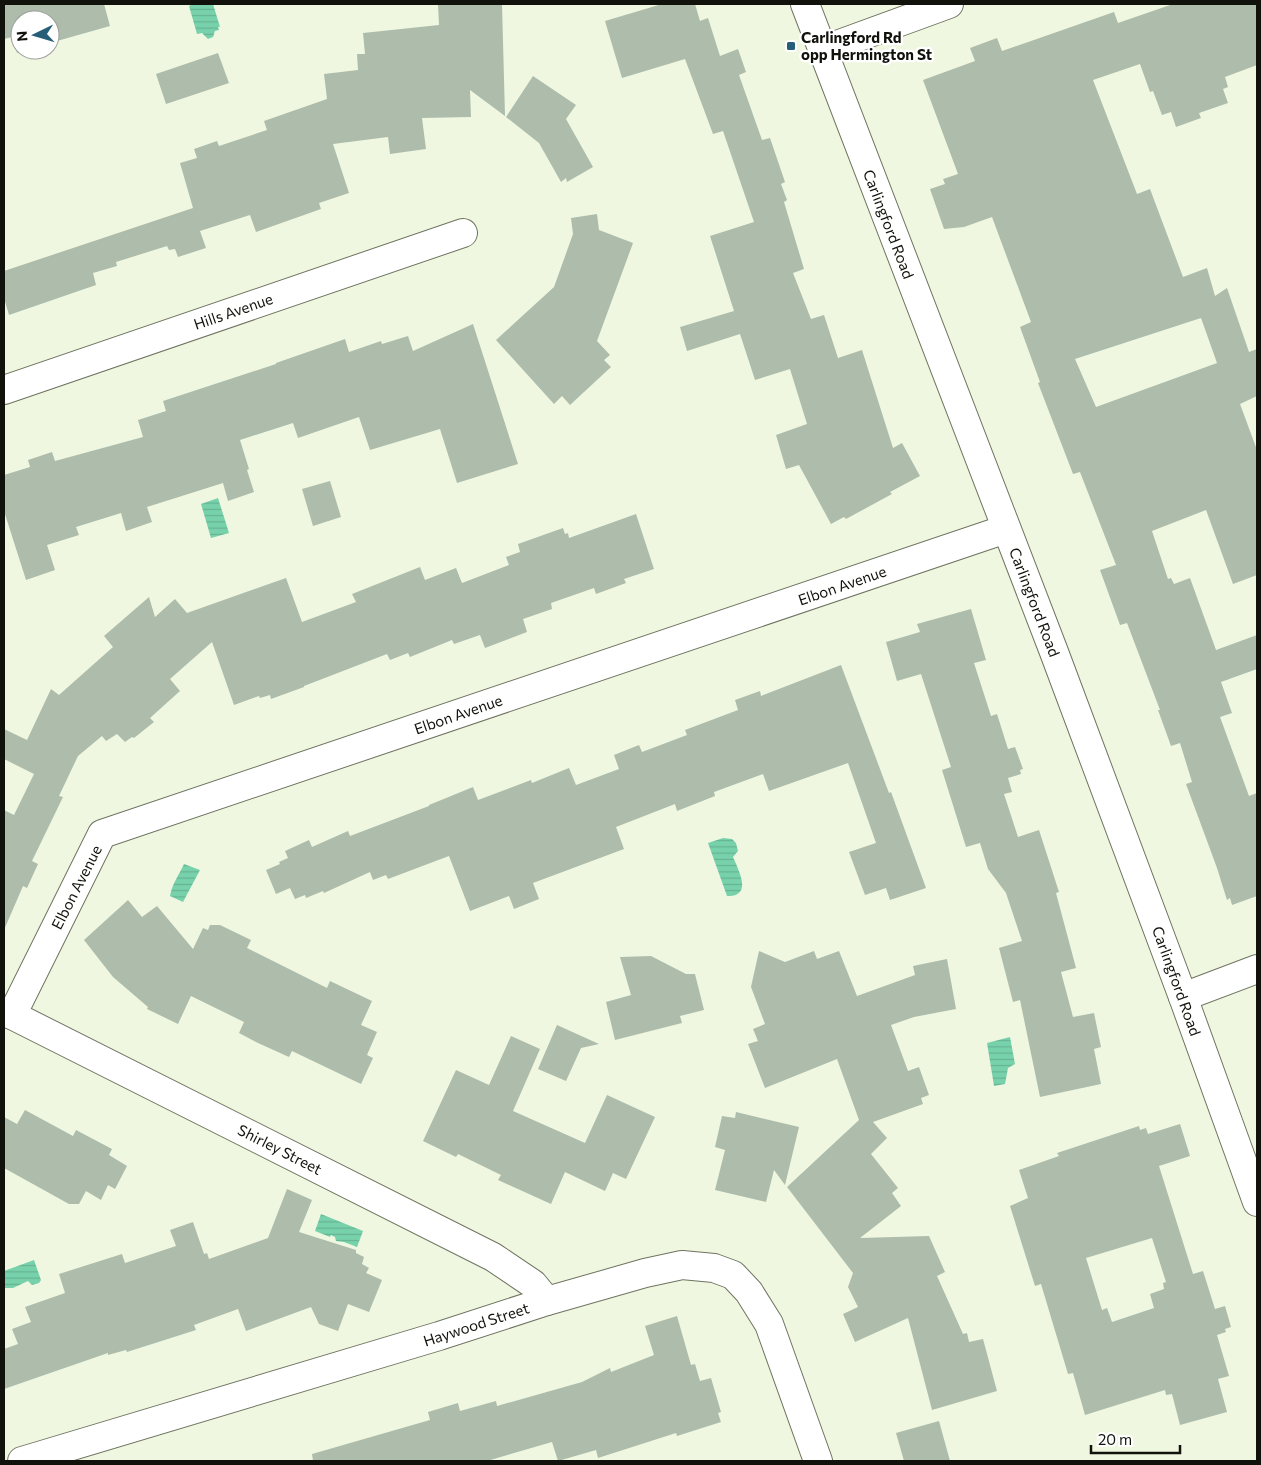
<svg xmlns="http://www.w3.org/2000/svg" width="1261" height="1465" font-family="Commissioner,sans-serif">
	<defs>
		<pattern id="water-rules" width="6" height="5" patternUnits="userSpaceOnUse" patternTransform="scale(1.25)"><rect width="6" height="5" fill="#77d2ac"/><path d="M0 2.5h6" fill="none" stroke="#66b393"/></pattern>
	</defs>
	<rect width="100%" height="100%" fill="#f0f7e1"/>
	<!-- water -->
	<g fill="url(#water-rules)">
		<path d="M193,4H213L220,27H218L219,30L215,31L213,37L208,39L202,33L197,34L189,6Z"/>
		<path d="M218,498L229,533L211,538L201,504Z"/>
		<path d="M723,838L732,839L736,843L738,851L733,857C739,871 753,897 727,896L708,843Z"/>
		<path d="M184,864L200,870L183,902L170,896C172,884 179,875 184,864Z"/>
		<path d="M1010,1037L1015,1064L1008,1068L1005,1084L994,1086L987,1043Z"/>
		<path d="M321,1214L363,1231L357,1247L344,1242L336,1241L335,1237L331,1235L330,1237L315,1231Z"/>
		<path d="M34,1260L41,1280L39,1283L32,1285L28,1281L13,1288H5L4,1271Z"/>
	</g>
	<!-- building -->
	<g fill="#adbcab" fill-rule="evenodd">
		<path d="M4,4H104L110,26L50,43V20H20V50H26L17,53L12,37L4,39Z"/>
		<path d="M438,4H502L505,116L470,90L471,117L422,118L426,149L390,154L388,137L333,144L349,193L319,203L321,209L256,232L250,215L200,231L206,248L178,257L175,249L169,250L167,246L116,262L117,266L93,273L96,285L9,315L4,298V271L193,208L180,163L197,158L194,149L217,141L219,146L267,130L264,121L327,99L324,74L358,70L357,54H365L363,33L439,25Z"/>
		<path d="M662,4H695L700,21L708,18L720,56L738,49L746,72L739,75L762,140L770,138L785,182L781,184L787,200L784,202L804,269L793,273L811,319L824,315L838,358L862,350L893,448L902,443L920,476L890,492L892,494L846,519L844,517L831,524L799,465L786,469L776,435L807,424L790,369L755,380L740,334L687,351L680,327L734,311L710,236L754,222L723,131L713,134L685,59L622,78L605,21Z"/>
		<path d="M1173,4H1257V65L1225,77L1228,87L1223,89L1228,103L1199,113L1201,118L1176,127L1171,112L1162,115L1153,91L1150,92L1140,64L1093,80L1137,194L1150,189L1183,277L1207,268L1215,296L1227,288L1249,352L1257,349V396L1240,404L1257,450V575L1233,584L1206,510L1152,531L1168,579L1171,578L1174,584L1190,578L1216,650L1257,635V669L1221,682L1232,713L1220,717L1249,796L1257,793V896L1232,905L1230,898L1227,900L1217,868L1186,784L1192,782L1180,743L1171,746L1158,710H1160L1127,623L1120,625L1100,570L1116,565L1080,472L1073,474L1038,383L1040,382L1020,327L1031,322L992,217L964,227L944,229L930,189L945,184L943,179L958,174L923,80L975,61L970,48L997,38L1002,51L1114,12L1118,23ZM1201,318L1217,363L1096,407L1075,359Z"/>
		<path d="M218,53L229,83L166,104L156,74Z"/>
		<path d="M533,76L576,105L566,119L593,167L567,182L566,178L561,182L539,143L506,117Z"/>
		<path d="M597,214L599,230L633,243L597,341L610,355L604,360L611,367L570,405L562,396L554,404L496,340L554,287L573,234L571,218Z"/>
		<path d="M473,324L518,464L457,483L440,429L370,450L359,417L298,438L293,423L240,440L249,469L247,470L254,492L228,501L223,483L147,507L152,522L126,531L121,513L76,527L79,535L47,545L55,570L26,580L4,511V475L30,467L28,460L52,452L55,461L143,437L138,420L166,411L163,401L276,364V363L345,339L349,352L381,341L382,344L408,336L413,351Z"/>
		<path d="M330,481L341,517L313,526L302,489Z"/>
		<path d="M636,514L654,569L624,579L626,583L596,594L594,588L551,603L552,609L523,619L527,632L485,648L480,635L454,644L452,640L410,657L408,653L390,660L387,654L304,686V687L271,699L270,695L260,698L259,696L234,705L212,642L170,679L180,691L150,718L154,722L134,738L132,737L125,742L117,734L106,741L102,736L78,756L59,796L63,797L32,861L38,864L27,888L23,886L4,930V810L14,815L34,774L4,759V729L27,740L51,689L59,695L113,647L104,636L149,597L155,617L175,599L187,613L286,578L302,622L356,602L352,594L420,567L425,580L456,568L462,583L509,565L506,557L520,552L518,544L563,528L565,534L568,533L569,538Z"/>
		<path d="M971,609L986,660L974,663L991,716L997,714L1008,749L1015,747L1023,769L1020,770L1021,774L1008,778L1012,792L1004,794L1018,837L1039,830L1059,892L1056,893L1076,968L1061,972L1073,1017L1094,1013L1101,1047L1094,1049L1101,1084L1040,1097L1020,1000L1013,1002L999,948L1022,941L1006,893L988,869L980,843L966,847L942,770L951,767L921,674L897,681L886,642L920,632L917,624Z"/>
		<path d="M841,665L889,793L891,792L926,888L890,900L886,888L865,895L849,852L876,843L848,763L769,791L763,774L714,792L715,796L677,811L675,804L616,827L624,849L533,883L539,899L514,909L509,896L470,911L449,856L388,879L386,875L373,880L370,872L324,893L323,891L306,898L305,895L295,899L290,888L276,894L266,870L280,864L279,862L288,858L285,851L309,840L312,847L348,831L350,836L429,806V805L473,787L478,800L531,780L532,783L569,768L576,785L619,769L614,755L639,745L642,752L687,735L685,730L738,710L735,700L760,691L761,696Z"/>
		<path d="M128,900L142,917L157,906L193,949L203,928L208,930L210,925H220L251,940L247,948L327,988L330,981L372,1001L361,1025L377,1032L367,1055L373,1058L361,1084L292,1051L289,1057L258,1043L239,1033L244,1022L191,996L178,1024L147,1009L148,1007L113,977L84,940Z"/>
		<path d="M759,951L785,962L814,951L817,959L839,951L857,996L915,975L913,966L947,959L956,1009L914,1017L891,1025L908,1071L919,1067L929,1095L921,1098L923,1104L873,1122L887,1138L871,1154L898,1188L892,1193L901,1206L860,1238L929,1236L945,1272L937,1276L963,1334L967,1333L969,1342L983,1339L997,1391L932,1410L908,1318L855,1342L843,1314L858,1307L848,1287L853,1273L787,1187L859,1120L837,1059L765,1088L748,1044L758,1041L753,1029L765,1024L751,987Z"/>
		<path d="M651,956L686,974H695L704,1010L680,1016L682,1023L615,1040L606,1002L631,995L620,957Z"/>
		<path d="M557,1025L599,1044L581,1048L566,1081L538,1069Z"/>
		<path d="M511,1036L540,1049L513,1111L585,1143L607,1095L655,1117L626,1179L613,1173L605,1191L565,1172L551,1204L498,1180L501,1175L458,1154L456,1157L423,1141L456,1070L489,1085Z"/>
		<path d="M25,1110L73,1136L76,1130L112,1149L109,1155L127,1166L115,1189L108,1185L101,1200L86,1191L79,1204H69L4,1168V1117L17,1124Z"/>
		<path d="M736,1112L799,1127L785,1185L774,1170L766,1202L715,1190L725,1150L715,1147L722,1116L735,1118Z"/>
		<path d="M1180,1124L1190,1156L1159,1166L1193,1274L1203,1271L1215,1309L1225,1306L1231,1327L1225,1329L1226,1332L1217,1335L1229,1376L1218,1379L1227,1412L1180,1425L1172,1394L1166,1395L1165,1390L1085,1415L1073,1373L1068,1374L1041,1284L1035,1286L1010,1206L1028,1198L1019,1170L1059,1156L1057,1153L1139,1126L1140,1130L1146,1128L1148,1134ZM1152,1238L1166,1282L1163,1283L1164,1289L1150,1294L1154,1308L1112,1322L1107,1308L1102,1310L1086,1258Z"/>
		<path d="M287,1189L312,1200L299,1232L356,1250V1253L364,1257L362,1264L369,1268L366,1273L382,1280L369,1312L348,1304L338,1331L319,1324L311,1307L246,1331L238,1309L194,1325L196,1330L127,1352L126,1350L108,1355V1353L4,1389V1349L18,1344L12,1329L31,1322L25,1307L65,1293L59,1274L122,1254L125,1263L176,1246L170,1230L193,1222L204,1254L207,1253L209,1259L268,1238Z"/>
		<path d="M677,1316L691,1365L695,1364L700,1381L711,1378L721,1412L718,1413L721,1422L677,1436L676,1433L598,1458L596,1450L558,1461L552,1442L487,1461H313L312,1454L430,1420L428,1412L458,1403L460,1411L496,1401L497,1406L582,1382L610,1368L611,1372L654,1355L645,1326Z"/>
		<path d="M939,1421L950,1461H904L896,1433Z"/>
	</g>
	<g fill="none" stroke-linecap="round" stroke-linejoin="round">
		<!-- minor casing -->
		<g stroke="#6e7460" stroke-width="30">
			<g id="minor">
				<path d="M823,50L949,4"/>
				<path d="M4,390L463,233"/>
				<path d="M1183,997L1257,969"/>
				<path d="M4,1011L493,1257L533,1284L547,1301"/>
				<path d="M12,1015L102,834L1006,529"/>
				<path d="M22,1461L439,1336L547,1301L645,1273L682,1265L714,1268L733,1275L749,1292L769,1324L818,1461"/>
			</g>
		</g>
		<!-- major casing -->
		<g stroke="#6e7460" stroke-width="30">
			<path id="major" d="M805,4L1054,652L1183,997L1257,1202"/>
		</g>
		<!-- minor -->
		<use href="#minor" stroke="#fff" stroke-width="28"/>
		<!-- major -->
		<use href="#major" stroke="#fff" stroke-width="28"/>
	</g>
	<!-- markers -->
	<rect fill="#265e78" stroke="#fff" stroke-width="2" x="786" y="41" width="10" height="10" rx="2.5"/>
	<g text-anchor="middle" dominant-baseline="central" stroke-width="4.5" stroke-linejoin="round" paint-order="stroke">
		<!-- poi labels -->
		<g font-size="15" font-weight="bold" fill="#10120b" stroke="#fff" text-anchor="start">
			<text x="801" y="37">Carlingford Rd<tspan x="801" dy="17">opp Hermington St</tspan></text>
		</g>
		<!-- street labels -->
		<g font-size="15" fill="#10120b" stroke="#fff">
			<text transform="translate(889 224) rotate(69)">Carlingford Road</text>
			<text transform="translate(233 311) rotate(-19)">Hills Avenue</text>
			<text transform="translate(842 585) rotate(-19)">Elbon Avenue</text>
			<text transform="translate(1035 602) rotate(69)">Carlingford Road</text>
			<text transform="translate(458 714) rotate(-19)">Elbon Avenue</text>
			<text transform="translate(76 887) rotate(-63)">Elbon Avenue</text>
			<text transform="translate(1177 981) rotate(70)">Carlingford Road</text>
			<text transform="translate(280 1149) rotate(27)">Shirley Street</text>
			<text transform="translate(476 1324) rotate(-18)">Haywood Street</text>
		</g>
	</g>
	<!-- border -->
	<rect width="1261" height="1465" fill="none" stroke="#10120b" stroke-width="10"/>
	<!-- north arrow -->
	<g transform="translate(35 35) rotate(265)"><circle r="24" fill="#ffffff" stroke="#9fa09d"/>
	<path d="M0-4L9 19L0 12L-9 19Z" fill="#265e78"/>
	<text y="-8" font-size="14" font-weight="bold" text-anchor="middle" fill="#10120b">N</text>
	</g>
	<!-- scale -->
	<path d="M1091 1445v8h89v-8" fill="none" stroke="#10120b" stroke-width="2.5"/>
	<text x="1098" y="1445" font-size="15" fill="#10120b" stroke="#ffffff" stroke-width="4" paint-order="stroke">20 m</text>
</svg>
